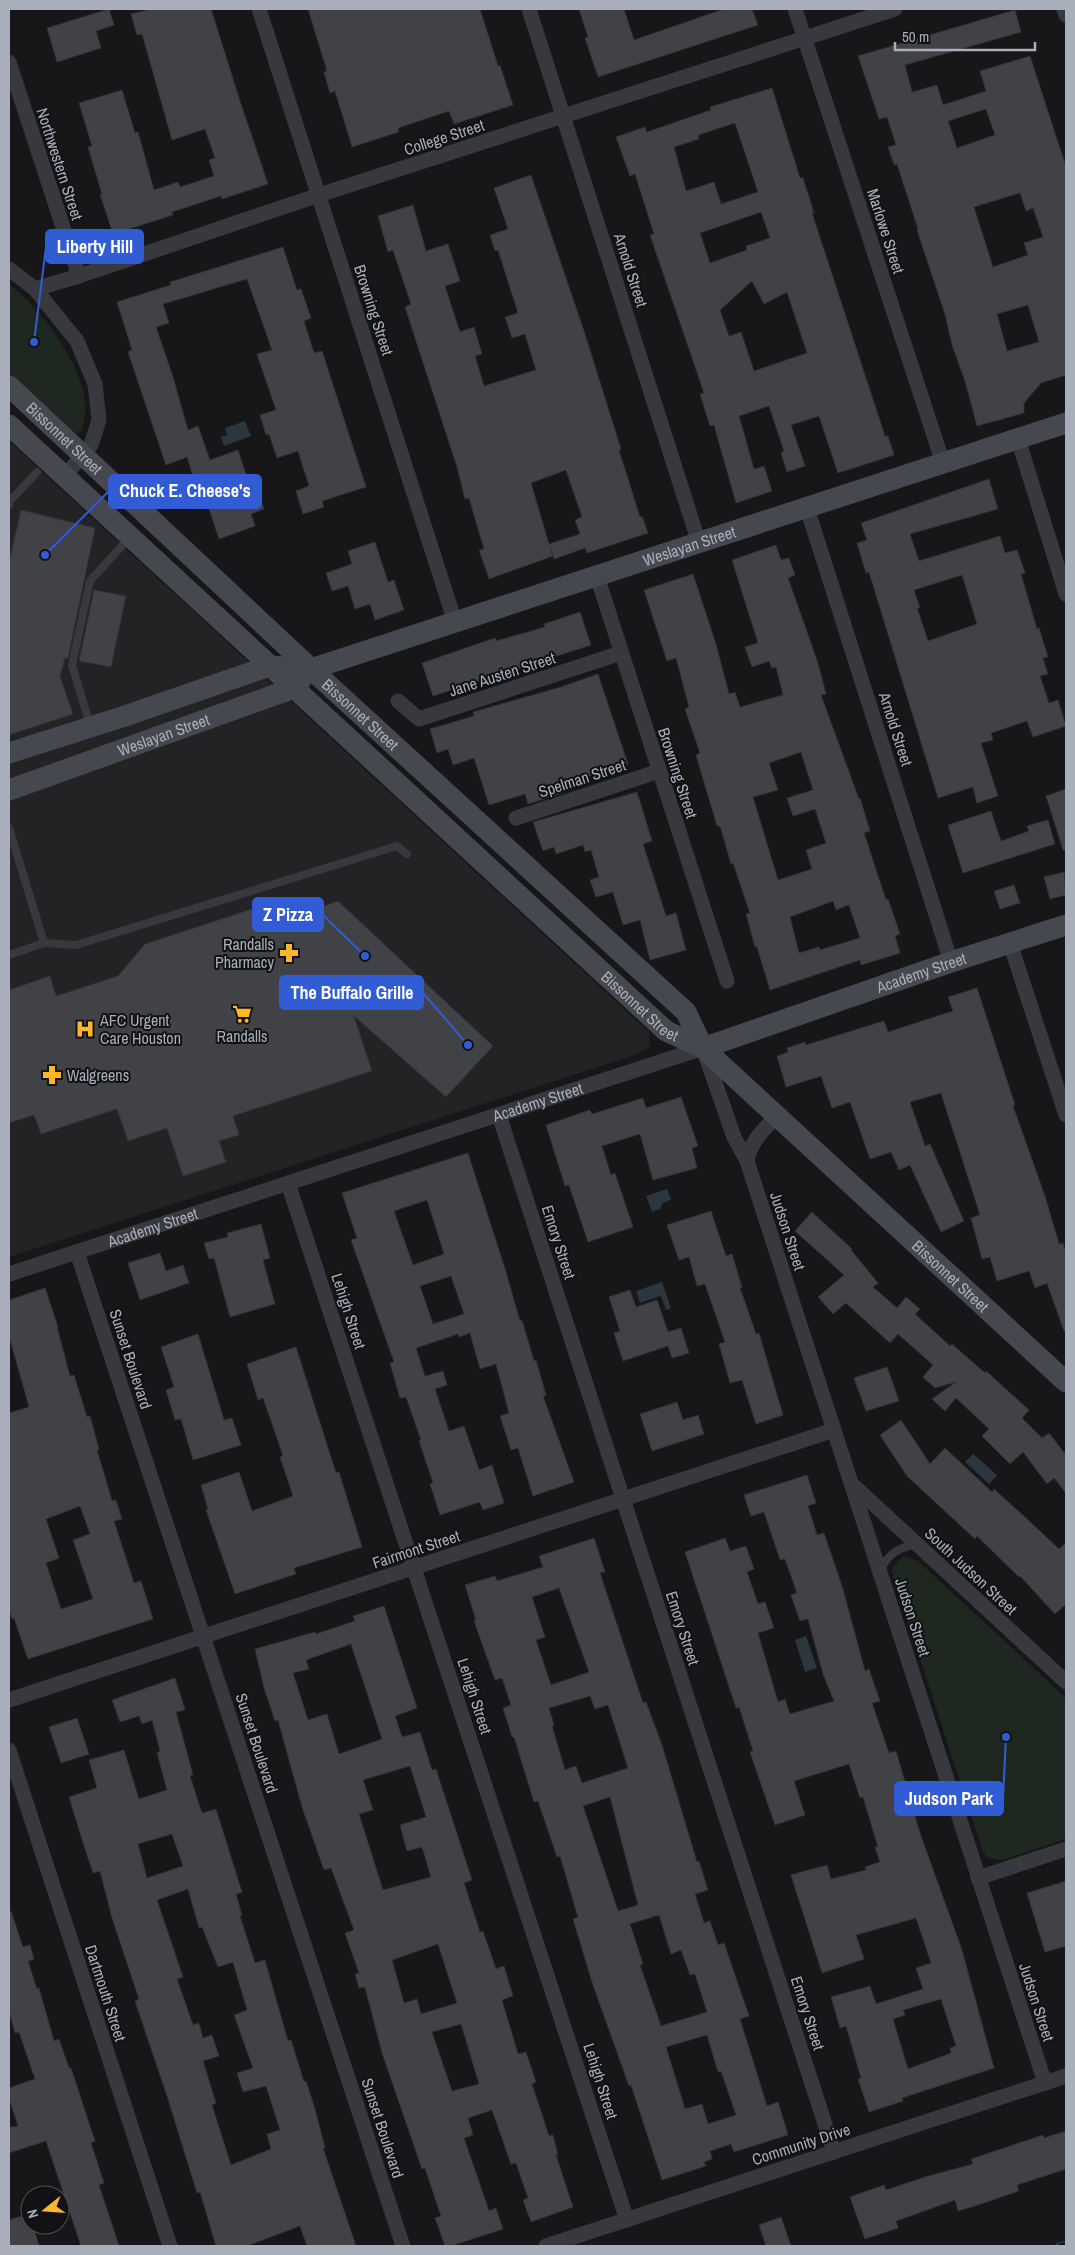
<svg xmlns="http://www.w3.org/2000/svg" width="1075" height="2255" font-family="'Archivo Narrow',sans-serif">
	<rect width="100%" height="100%" fill="#171719"/>
	<!-- built -->
	<path fill="#232326" d="M9,441L649,1032L650,1046L635,1055L9,1257Z"/>
	<!-- green -->
	<g fill="#1e2820">
		<path d="M9,284C42,311 88,368 85,413C85,419 83,426 81,432L76,434L70,431L9,374Z"/>
		<path d="M903,1557H907L918,1561L1066,1698V1839L1002,1860L988,1858L983,1852L892,1572L893,1566Z"/>
	</g>
	<!-- water -->
	<g fill="#2c363f">
		<path d="M245,421L251,436L224,446L221,437L227,435L225,428Z"/>
		<path d="M667,1189L671,1200L663,1203L660,1209L652,1212L646,1196Z"/>
		<path d="M662,1282L671,1308L666,1310L661,1296L640,1303L636,1291Z"/>
		<path d="M973,1454L997,1475L989,1484L965,1462Z"/>
		<path d="M806,1636L817,1668L805,1672L795,1640Z"/>
	</g>
	<!-- building -->
	<g fill="#414246" stroke="#313136" fill-rule="evenodd">
		<path d="M109,9L114,25L96,31L101,48L57,62L47,28Z"/>
		<path d="M152,9H211L240,101L268,184L222,199L221,196L172,212L173,215L113,234L100,194H102L88,147L92,146L79,103L122,90L135,133L138,132L154,190L178,182L180,187L214,176L209,160L215,158L205,129L172,140L142,34L137,35L131,14Z"/>
		<path d="M308,9H480L498,66L500,65L513,105L454,124L449,111L398,128L399,132L352,147L335,91L330,93L324,72L327,71Z"/>
		<path d="M579,9H624L634,40L724,9H752L758,25L598,77L585,38L588,37Z"/>
		<path d="M1015,10L1021,32L905,65L912,92L937,85L943,105L986,91L980,71L1030,56L1066,167V375L1041,383L1024,403V413L977,426L965,381L952,345L945,314L917,230L918,229L897,164L894,165L888,147L896,145L887,117L879,119L858,56ZM986,109L995,135L957,148L948,121ZM1020,193L1026,211L1033,208L1043,237L1024,243L1028,255L993,267L974,207ZM1028,305L1039,342L1007,351L997,314Z"/>
		<path d="M772,88L800,178H803L814,213H812L885,436H888L894,455L838,473L819,416L791,425L805,466L787,472L781,453L784,451L769,406L739,416L754,469L764,466L772,491L736,503L714,425L710,426L700,394L704,393L650,235L654,234L635,174L630,176L616,137L645,127L647,132L711,110L710,107ZM735,123L758,192L721,204L714,182L686,191L674,147L699,139L698,135ZM761,212L770,238L746,246L747,250L710,263L700,233ZM752,281L764,304L787,292L807,353L754,371L741,332L729,336L720,310Z"/>
		<path d="M531,175L584,331L621,449L619,450L640,517L642,516L648,533L587,553L585,548L554,559L550,547L553,556L489,579L479,550L484,549L469,498L465,499L457,467L405,307L411,304L393,250L388,252L378,216L413,205L426,251L448,244L460,281L445,286L460,332L474,327L482,354L475,356L484,386L536,370L525,334L512,338L505,317L518,313L498,250L495,251L490,235L508,229L494,188ZM566,470L582,517L575,520L580,534L549,544L531,483Z"/>
		<path d="M283,247L297,290L301,289L311,318L304,321L314,353L322,351L366,487L322,501L324,507L303,514L296,491L309,486L298,451L277,458L269,434L266,435L260,415L276,410L257,354L272,350L247,279L163,304L169,323L156,327L173,377L188,430L198,426L210,460L238,450L251,489L257,488L264,509L251,514L255,526L219,539L201,485L196,486L187,457L166,465L128,352L132,350L117,302L171,285L170,282Z"/>
		<path d="M989,479L998,509L910,534L919,561L1000,536L1005,553L1017,550L1025,573L1021,574L1037,629L1039,628L1048,657L1043,658L1048,674L1040,676L1049,703L1058,700L1066,726L1033,737L1027,721L991,733L993,740L981,743L998,796L977,803L973,787L938,798L869,572L866,573L857,543L867,540L861,523ZM962,575L977,624L928,641L917,608H920L914,590Z"/>
		<path d="M21,510L95,528L68,658H65L60,676L73,714L9,735V562Z"/>
		<path d="M375,542L388,582L394,580L404,610L375,620L370,604L355,609L348,586L332,591L326,573L352,564L348,551Z"/>
		<path d="M776,545L781,560L789,558L795,575L788,578L818,663L826,694L821,695L859,799L860,798L870,831L864,833L886,900L888,899L900,934L895,936L900,953L861,965L860,960L770,990L757,947H755L746,914L750,913L733,863L731,864L720,826H717L696,755L700,753L685,709L689,707L676,658L667,661L644,590L693,574L716,644L729,694L735,692L740,707L783,695L776,667L772,668L769,661L752,667L745,647L758,643L732,560ZM801,752L813,790L787,798L793,816L815,809L826,843L806,850L812,869L778,880L753,797L778,790L769,763ZM833,901L836,910L849,905L860,938L820,950L819,947L799,953L790,917Z"/>
		<path d="M94,590L126,596L111,667L79,661Z"/>
		<path d="M580,612L591,645L433,696L422,663L495,638L496,641L545,627L544,624Z"/>
		<path d="M598,674L628,764L560,785L562,793L528,804L525,794L489,805L474,758L453,765L448,749L437,753L430,729L474,716L473,712L561,687Z"/>
		<path d="M1066,789V850H1063L1046,796Z"/>
		<path d="M637,792L652,841L643,844L666,916L676,913L686,950L650,960L640,920L623,925L613,892L596,897L590,880L599,877L591,850L585,852L583,845L556,854L554,847L543,851L533,822Z"/>
		<path d="M991,811L1001,841L1029,831L1027,826L1048,820L1055,844L963,873L948,825Z"/>
		<path d="M1064,872L1066,895L1050,899L1044,877Z"/>
		<path d="M1014,885L1020,903L1000,909L994,891Z"/>
		<path d="M338,901L493,1046L446,1097L354,1016L372,1071L233,1116L239,1135L219,1141L226,1162L183,1176L167,1128L128,1141L117,1109L41,1134L34,1115L9,1123V990L50,976L56,996L118,976L145,944L261,906L265,919L297,908L299,915Z"/>
		<path d="M977,988L1015,1105L1013,1106L1045,1196L1059,1244L1063,1243L1066,1253V1330L1064,1331L1047,1283L1035,1288L1029,1271L997,1281L990,1257L982,1259L971,1218L980,1215L941,1093L910,1102L925,1146L930,1144L964,1221L941,1232L910,1165L899,1170L891,1152L870,1159L850,1102L832,1108L821,1076L786,1087L777,1056L788,1052L787,1048L805,1042L806,1045L884,1021L888,1032L953,1011L948,997Z"/>
		<path d="M681,1097L698,1146L692,1148L697,1168L653,1180L640,1134L602,1146L611,1175L615,1173L633,1227L588,1242L569,1185L565,1186L546,1125L590,1110L592,1114L643,1098L646,1108Z"/>
		<path d="M468,1153L506,1272L520,1321L522,1320L534,1361L536,1360L546,1395L543,1396L574,1482L533,1496L518,1448L511,1450L500,1416L509,1413L496,1364L480,1369L470,1333L459,1337L458,1334L416,1348L425,1376L443,1371L447,1385L435,1389L449,1431L464,1426L479,1470L492,1465L504,1503L483,1510L480,1502L440,1515L430,1484L433,1483L419,1441L421,1440L406,1397L400,1398L390,1363L394,1362L351,1240L357,1238L342,1193ZM427,1200L444,1254L413,1265L394,1211ZM451,1276L464,1314L433,1324L420,1286Z"/>
		<path d="M711,1211L726,1256L732,1254L742,1287L740,1288L756,1334L759,1333L783,1415L756,1424L742,1380L730,1383L719,1344L725,1342L705,1284L697,1286L689,1257L679,1260L667,1225Z"/>
		<path d="M812,1212L852,1249L851,1250L878,1283L873,1287L897,1308L906,1297L920,1309L915,1314L950,1346L952,1344L985,1373L986,1371L1029,1410L1022,1418L1042,1438L1049,1433L1066,1455V1493L1054,1478L1047,1484L1023,1452L1010,1464L982,1436L989,1429L956,1398L945,1411L932,1399L956,1382L935,1388L923,1377L933,1365L898,1334L890,1343L846,1303L833,1314L818,1297L844,1275L795,1231Z"/>
		<path d="M261,1224L270,1258L263,1260L275,1304L230,1317L214,1258L209,1259L204,1243L228,1237L227,1233Z"/>
		<path d="M160,1253L166,1271L183,1265L189,1283L140,1300L128,1263Z"/>
		<path d="M45,1288L58,1327H57L70,1376L74,1375L87,1417L90,1416L99,1449L97,1450L112,1501L116,1500L122,1519L114,1521L134,1583L141,1581L153,1619L28,1659L14,1618L12,1619L9,1609V1413L29,1407L9,1336V1300ZM80,1506L90,1534L73,1540L93,1599L61,1609L46,1563L59,1558L46,1519Z"/>
		<path d="M630,1290L636,1307L657,1300L668,1332L681,1328L689,1353L672,1358L668,1346L623,1361L614,1333L620,1331L609,1297Z"/>
		<path d="M198,1334L224,1420L232,1418L241,1445L193,1460L181,1419L175,1420L166,1390L174,1387L161,1347Z"/>
		<path d="M296,1347L336,1473L339,1472L362,1547L294,1568L296,1574L235,1594L206,1510L208,1509L201,1485L239,1472L252,1511L293,1496L280,1457L283,1456L276,1435L263,1398L258,1400L247,1364Z"/>
		<path d="M887,1367L899,1401L866,1411L854,1378Z"/>
		<path d="M677,1402L683,1420L698,1415L704,1434L652,1451L640,1414Z"/>
		<path d="M901,1420L930,1464L945,1448L992,1492L994,1489L1025,1517L1059,1549L1066,1543V1604L1055,1614L1020,1576L1019,1577L977,1536L975,1539L907,1476L880,1435Z"/>
		<path d="M807,1475L816,1503L808,1506L817,1535L824,1533L843,1589L865,1671L869,1669L880,1701L872,1703L889,1753L896,1751L920,1833L962,1950L994,2068L902,2098L903,2101L869,2112L858,2079L861,2078L846,2026L840,2028L831,1997L870,1986L876,2004L923,1989L916,1968L931,1963L916,1918L856,1935L864,1959L822,1973L791,1875L827,1865L831,1879L866,1870L865,1867L880,1862L875,1847H878L863,1797L860,1798L849,1764L794,1781L805,1815L775,1825L750,1752L753,1751L739,1707L736,1708L685,1552L725,1538L730,1551L746,1546L754,1569L747,1572L758,1604L765,1602L774,1628L758,1633L778,1702L785,1699L790,1714L834,1701L823,1674L808,1619L800,1621L791,1595L797,1593L785,1559L780,1560L764,1512L751,1516L744,1495ZM941,1999L956,2046L950,2048L951,2053L908,2069L893,2019L905,2015L903,2010Z"/>
		<path d="M594,1538L605,1572L600,1573L643,1703L646,1702L662,1745L697,1862L699,1861L708,1890L695,1894L704,1923L710,1921L718,1945L724,1943L749,2016L740,2019L767,2106L778,2102L788,2135L734,2152L731,2144L710,2151L712,2159L704,2162L706,2166L662,2180L631,2085L629,2086L593,1985L573,1919L578,1917L560,1856L557,1857L538,1801L534,1802L514,1737H512L503,1708L511,1705L502,1678L495,1680L474,1621L476,1620L465,1585L495,1576L497,1581L543,1567L539,1556ZM559,1588L589,1672L551,1685L536,1640L545,1637L532,1597ZM590,1696L595,1709L608,1705L628,1768L582,1783L576,1766L565,1770L552,1726L554,1725L549,1708ZM610,1797L638,1905L618,1911L583,1806ZM659,1915L671,1954L681,1950L690,1975L695,1974L707,2012L661,2026L640,1965L643,1964L630,1924ZM707,2035L718,2072L721,2071L736,2115L708,2124L702,2104L685,2109L666,2047Z"/>
		<path d="M384,1606L417,1708L395,1716L402,1737L420,1732L432,1770L436,1769L472,1880L464,1883L480,1932L483,1931L496,1969L504,1966L513,1996L502,2000L518,2054L526,2052L536,2082L532,2084L549,2136L553,2135L558,2155H556L573,2207L531,2222L523,2200L528,2198L516,2163L511,2164L492,2110L468,2118L473,2135L464,2138L489,2211L496,2208L503,2229L451,2246H445L435,2218L441,2216L425,2168L422,2169L382,2053L365,1987L359,1988L355,1974L359,1973L345,1933L354,1930L331,1868L324,1870L302,1807L278,1720L275,1721L264,1688L255,1649L315,1632L316,1634L355,1621L353,1616ZM351,1644L382,1739L339,1754L327,1714L308,1720L293,1673L309,1669L306,1660ZM410,1766L426,1817L400,1825L407,1851L422,1847L431,1877L383,1890L359,1814L373,1810L363,1780ZM438,1944L457,2003L421,2014L417,1999L404,2003L392,1960ZM461,2024L479,2084L452,2091L432,2032Z"/>
		<path d="M175,1678L185,1710L176,1712L193,1775L190,1776L202,1813L216,1809L242,1892L236,1894L242,1915L240,1916L255,1963L265,1960L288,2041L291,2040L304,2082L306,2081L315,2109L325,2148H323L356,2246H307L300,2226L247,2246H216L200,2192L197,2193L168,2099L135,2001L139,1999L112,1918L100,1871L93,1873L83,1843L69,1797L97,1788L89,1760L124,1750L139,1799L167,1790L157,1753L160,1751L152,1720L142,1724L139,1716L120,1722L112,1700ZM172,1834L183,1866L147,1878L138,1844ZM188,1889L199,1928L202,1927L218,1967L233,1962L247,2010L234,2015L253,2068L237,2073L243,2092L266,2086L280,2130L267,2134L271,2149L231,2165L212,2105L216,2103L203,2061L219,2056L212,2035L203,2038L199,2023L193,2025L177,1979L183,1977L157,1900Z"/>
		<path d="M77,1718L89,1754L61,1763L49,1727Z"/>
		<path d="M1066,1881V1946L1045,1952L1027,1893Z"/>
		<path d="M11,1911L23,1947L30,1945L34,1959L28,1961L37,1989L39,1988L54,2041L59,2039L69,2068H71L95,2141L91,2143L104,2183L99,2185L119,2246H81L46,2141L9,2153V2127L18,2126L9,2098V2088L35,2079L19,2032L15,2033L9,2011V1912Z"/>
		<path d="M1066,2131V2169L1017,2185L1019,2191L978,2205L958,2211L955,2200L896,2221L898,2228L865,2239L850,2197L884,2185L886,2190L928,2176L973,2164L971,2159L1043,2135L1044,2138Z"/>
		<path d="M29,2214L30,2225H33L39,2246H9V2220Z"/>
		<path d="M781,2217L791,2246H766L759,2225Z"/>
	</g>
	<g fill="none" stroke-linecap="round" stroke-linejoin="round">
		<!-- lane -->
		<g stroke="#38393f" stroke-width="8">
			<path d="M9,505L10,501L37,472"/>
			<path d="M90,725L72,665L90,581L129,538"/>
			<path d="M9,828L44,943"/>
			<path d="M9,955L44,943L76,945L397,846L407,854"/>
			<path d="M881,1570C888,1553 899,1548 916,1544"/>
		</g>
		<!-- street -->
		<g stroke="#38393f" stroke-width="15">
			<path d="M259,9L455,622"/>
			<path d="M529,9L699,543"/>
			<path d="M795,9L943,463"/>
			<path d="M1064,9L1066,15"/>
			<path d="M9,62L79,276"/>
			<path d="M9,269L35,289L79,276L319,195L895,9"/>
			<path d="M35,289L77,341L95,384L99,420L91,445L65,476"/>
			<path d="M1018,439L1066,594"/>
			<path d="M807,508L951,962"/>
			<path d="M597,576L727,981"/>
			<path d="M398,701L419,719L621,653"/>
			<path d="M516,818L659,771"/>
			<path d="M1010,943L1066,1115"/>
			<path d="M499,1115L834,2152"/>
			<path d="M747,1161C751,1141 763,1130 777,1116"/>
			<path d="M288,1183L627,2220"/>
			<path d="M77,1252L403,2246"/>
			<path id="s1" d="M9,1274L703,1048L734,1137L747,1161L1045,2083"/>
			<path d="M854,1486L1066,1682"/>
			<path d="M9,1700L834,1430"/>
			<path d="M9,1750L170,2246"/>
			<path d="M978,1878L1066,1849"/>
			<path d="M546,2246L1066,2076"/>
		</g>
		<!-- secondary -->
		<g stroke="#45484f" stroke-width="21">
			<path id="s2" d="M9,386L311,669L686,1012L703,1048"/>
			<path id="s3" d="M9,425L666,1031L703,1048L1066,1382"/>
			<path id="s4" d="M9,753L125,716L269,666L311,669L1066,423"/>
			<path id="s5" d="M9,790L294,688L301,680"/>
			<path id="s6" d="M703,1048L951,962L1066,925"/>
		</g>
		<!-- rail casing -->
		<g stroke="#4a4d54" stroke-width="5.5">
			<path id="rail" d="M1058,2246L1066,2244"/>
		</g>
		<!-- rail -->
		<use href="#rail" stroke="#121214" stroke-width="4" stroke-dasharray="11" stroke-linecap="butt"/>
	</g>
	<!-- icons -->
	<defs>
		<g id="pharmacy-bare" transform="scale(1.5)"><path d="M-2-6h4v4h4v4h-4v4h-4v-4h-4v-4h4Z" fill="#ffb729" stroke="#121214" stroke-width="2.5" paint-order="stroke"/></g>
		<g id="supermarket-bare" transform="scale(1.5)"><path d="M-6-5.5h2.5l.6 2H6L4.5 2H-2.5L-4.4-4H-6ZM-1.5 3.2a1.3 1.3 0 1 0 .1 0ZM3 3.2a1.3 1.3 0 1 0 .1 0Z" fill="#ffb729" stroke="#121214" stroke-width="2.5" paint-order="stroke"/></g>
		<g id="hospital-bare" transform="scale(1.5)"><path d="M-5-5h3v3.5h4V-5h3V5h-3V1.5h-4V5h-3Z" fill="#ffb729" stroke="#121214" stroke-width="2.5" paint-order="stroke"/></g>
	</defs>
	<g fill-rule="evenodd">
		<use href="#pharmacy-bare" x="289" y="953"/>
		<use href="#supermarket-bare" x="242" y="1014"/>
		<use href="#hospital-bare" x="85" y="1029"/>
		<use href="#pharmacy-bare" x="52" y="1075"/>
	</g>
	<g text-anchor="middle" dominant-baseline="central" stroke-width="4" stroke-linejoin="round" paint-order="stroke">
		<!-- street labels -->
		<g font-size="16" fill="#a8aeba" stroke="#121214">
			<text transform="translate(444 137) rotate(-18)">College Street</text>
			<text transform="translate(60 164) rotate(72)">Northwestern Street</text>
			<text transform="translate(886 231) rotate(72)">Marlowe Street</text>
			<text transform="translate(631 270) rotate(72)">Arnold Street</text>
			<text transform="translate(374 310) rotate(72)">Browning Street</text>
			<text stroke="none"><textPath href="#s2" startOffset="76">Bissonnet Street</textPath></text>
			<text stroke="none"><textPath href="#s4" startOffset="714">Weslayan Street</textPath></text>
			<text transform="translate(502 674) rotate(-18)">Jane Austen Street</text>
			<text stroke="none"><textPath href="#s2" startOffset="481">Bissonnet Street</textPath></text>
			<text transform="translate(896 729) rotate(72)">Arnold Street</text>
			<text stroke="none"><textPath href="#s5" startOffset="164">Weslayan Street</textPath></text>
			<text transform="translate(678 773) rotate(72)">Browning Street</text>
			<text transform="translate(582 778) rotate(-18)">Spelman Street</text>
			<text stroke="none"><textPath href="#s6" startOffset="231">Academy Street</textPath></text>
			<text stroke="none"><textPath href="#s3" startOffset="858">Bissonnet Street</textPath></text>
			<text stroke="none"><textPath href="#s1" startOffset="556">Academy Street</textPath></text>
			<text stroke="none"><textPath href="#s1" startOffset="151">Academy Street</textPath></text>
			<text transform="translate(788 1231) rotate(72)">Judson Street</text>
			<text transform="translate(559 1242) rotate(72)">Emory Street</text>
			<text stroke="none"><textPath href="#s3" startOffset="1271">Bissonnet Street</textPath></text>
			<text transform="translate(349 1311) rotate(72)">Lehigh Street</text>
			<text transform="translate(131 1359) rotate(72)">Sunset Boulevard</text>
			<text transform="translate(416 1549) rotate(-18)">Fairmont Street</text>
			<text transform="translate(971 1571) rotate(43)">South Judson Street</text>
			<text transform="translate(913 1617) rotate(72)">Judson Street</text>
			<text transform="translate(683 1628) rotate(72)">Emory Street</text>
			<text transform="translate(475 1696) rotate(72)">Lehigh Street</text>
			<text transform="translate(257 1743) rotate(72)">Sunset Boulevard</text>
			<text transform="translate(106 1993) rotate(72)">Dartmouth Street</text>
			<text transform="translate(1037 2002) rotate(72)">Judson Street</text>
			<text transform="translate(808 2013) rotate(72)">Emory Street</text>
			<text transform="translate(601 2081) rotate(72)">Lehigh Street</text>
			<text transform="translate(383 2128) rotate(72)">Sunset Boulevard</text>
			<text transform="translate(801 2144) rotate(-18)">Community Drive</text>
		</g>
		<!-- poi labels -->
		<g font-size="16" fill="#a8aeba" stroke="#121214" text-anchor="start">
			<text x="274" y="944" text-anchor="end">Randalls<tspan x="274" dy="18">Pharmacy</tspan></text>
			<text x="100" y="1020">AFC Urgent<tspan x="100" dy="18">Care Houston</tspan></text>
			<text x="242" y="1036" text-anchor="middle">Randalls</text>
			<text x="67" y="1075">Walgreens</text>
		</g>
	</g>
	<!-- callouts -->
	<path fill="none" stroke="#325cd4" stroke-width="2" d="M34 342L46 247M45 555L109 491M365 956L323 915M468 1045L423 993M1006 1737L1003 1799"/>
	<g fill="#325cd4" stroke="#121214" stroke-width="2">
		<circle cx="34" cy="342" r="5"/>
		<circle cx="45" cy="555" r="5"/>
		<circle cx="365" cy="956" r="5"/>
		<circle cx="468" cy="1045" r="5"/>
		<circle cx="1006" cy="1737" r="5"/>
	</g>
	<g fill="#325cd4" stroke="#325cd4" stroke-width="2">
		<rect x="46" y="230" width="97" height="33" rx="5"/>
		<rect x="109" y="475" width="152" height="33" rx="5"/>
		<rect x="253" y="898" width="70" height="33" rx="5"/>
		<rect x="280" y="976" width="143" height="33" rx="5"/>
		<rect x="895" y="1782" width="108" height="33" rx="5"/>
	</g>
	<g font-size="18" text-anchor="middle" font-weight="bold" fill="#fff">
		<text x="95" y="253">Liberty Hill</text>
		<text x="185" y="497">Chuck E. Cheese's</text>
		<text x="288" y="921">Z Pizza</text>
		<text x="352" y="999">The Buffalo Grille</text>
		<text x="949" y="1805">Judson Park</text>
	</g>
	<!-- border -->
	<rect width="1075" height="2255" fill="none" stroke="#a8aeba" stroke-width="20"/>
	<!-- north arrow -->
	<g transform="translate(45 2210) rotate(253)"><circle r="24" fill="#121214" stroke="#4e5056"/>
	<path d="M0-4L9 19L0 12L-9 19Z" fill="#ffb729"/>
	<text y="-8" font-size="14" font-weight="bold" text-anchor="middle" fill="#a8aeba">N</text>
	</g>
	<!-- scale -->
	<path d="M895 42v8h140v-8" fill="none" stroke="#a8aeba" stroke-width="2.5"/>
	<text x="902" y="42" font-size="15" fill="#a8aeba" stroke="#121214" stroke-width="4" paint-order="stroke">50 m</text>
</svg>
